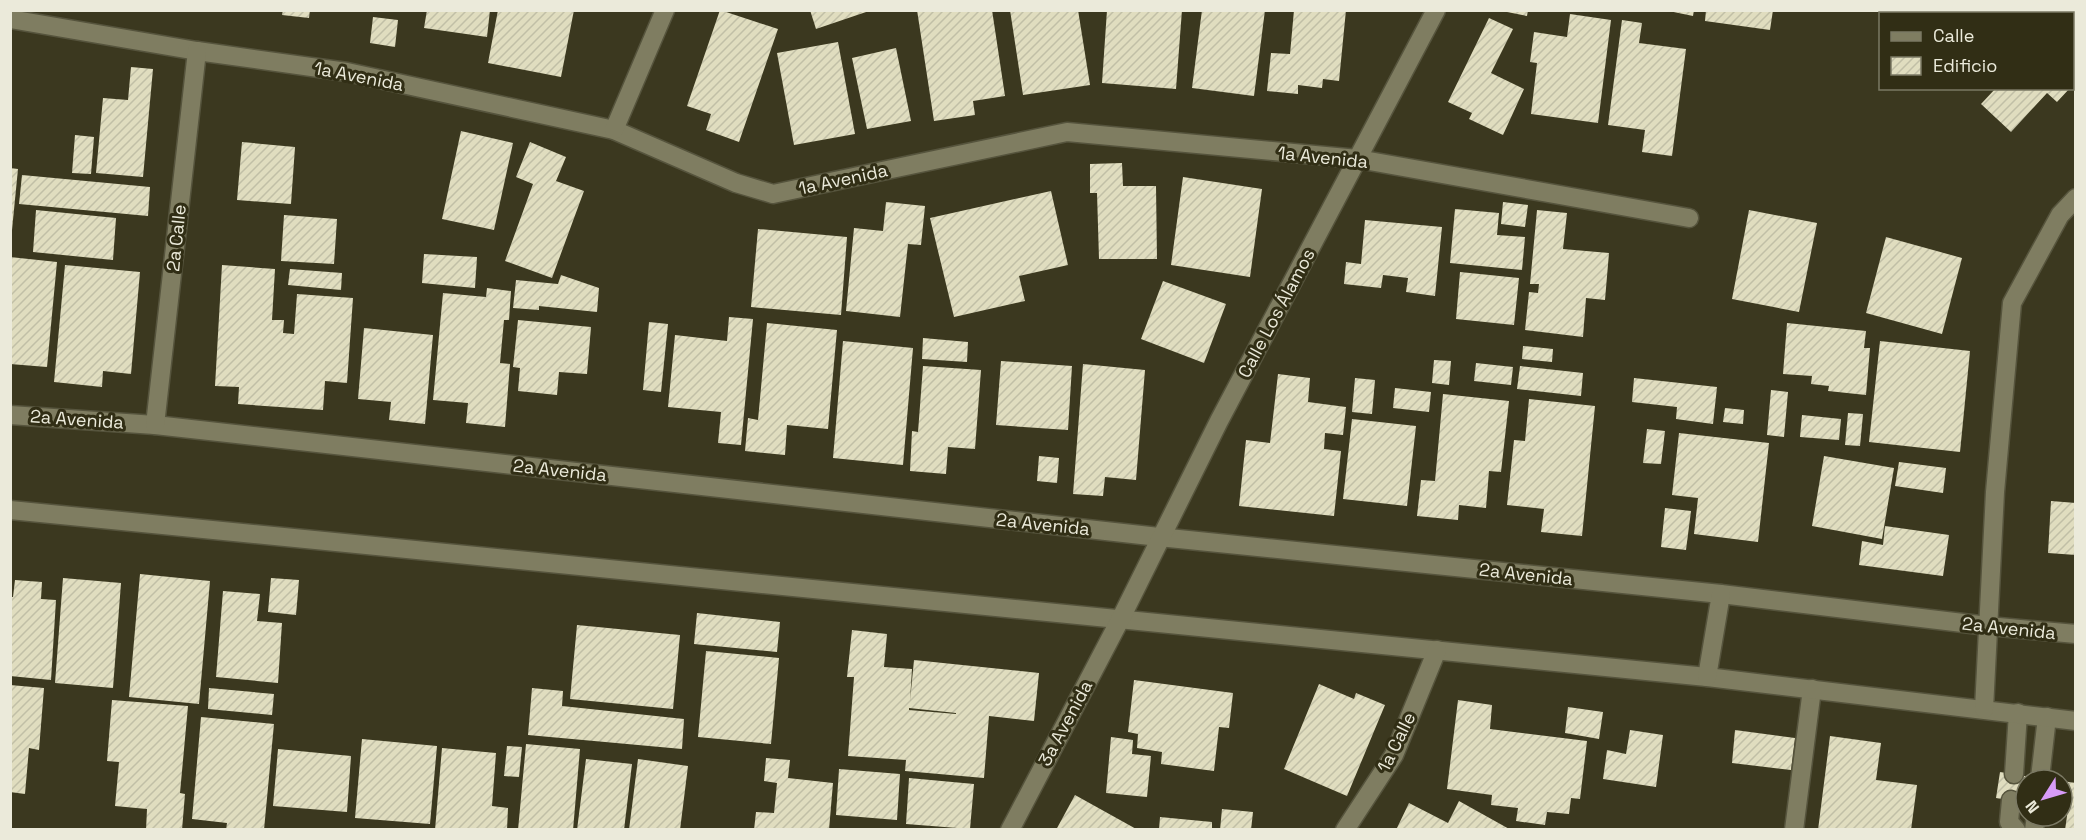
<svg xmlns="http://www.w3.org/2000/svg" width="2086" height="840" font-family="'Space Grotesk',sans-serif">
	<defs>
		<pattern id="building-hatch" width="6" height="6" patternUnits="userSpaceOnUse" patternTransform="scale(1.5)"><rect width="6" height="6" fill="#e0ddbf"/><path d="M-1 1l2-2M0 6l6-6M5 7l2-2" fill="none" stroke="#c1bfa6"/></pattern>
	</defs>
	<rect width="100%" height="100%" fill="#3b381f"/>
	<!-- building -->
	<g fill="url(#building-hatch)" fill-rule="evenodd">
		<path d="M283,10H310L309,18L282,15Z"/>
		<path d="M427,10H490L487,37L424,28Z"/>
		<path d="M498,10H574L561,77L488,63Z"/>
		<path d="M720,10L778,29L739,142L706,130L711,114L687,106Z"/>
		<path d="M810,10H869V11L816,29Z"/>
		<path d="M917,10H992L1005,96L973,101L975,115L934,121Z"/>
		<path d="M1010,10H1078L1090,85L1023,95Z"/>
		<path d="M1107,10H1182L1176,89L1102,83Z"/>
		<path d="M1202,10H1265L1254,96L1192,88Z"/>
		<path d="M1294,10H1346L1339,81L1323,79L1322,88L1298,85V94L1267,91L1271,53L1290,54Z"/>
		<path d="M1497,10H1528L1527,16Z"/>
		<path d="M1664,10H1694L1693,16Z"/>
		<path d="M1706,10H1773L1770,30L1705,21Z"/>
		<path d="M1896,10H1929V11L1897,14Z"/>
		<path d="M2070,10H2076V83L2072,86V14H2067Z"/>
		<path d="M1570,14L1611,20L1598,123L1531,114L1537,63L1530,62L1534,32L1567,37Z"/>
		<path d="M373,17L398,20L395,47L370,43Z"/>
		<path d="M1489,18L1513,29L1491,73L1524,89L1503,135L1469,119L1472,113L1448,102Z"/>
		<path d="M1622,20L1642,23L1639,43L1686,49L1672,156L1642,152L1645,130L1608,125Z"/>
		<path d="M838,42L855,134L794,145L777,53Z"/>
		<path d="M896,48L911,121L867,129L852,58Z"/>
		<path d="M131,67L153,69L143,177L96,173L103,98L128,100Z"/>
		<path d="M1996,88H2070L2057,102L2047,93L2011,132L1981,104Z"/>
		<path d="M461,131L513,143L494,230L442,219Z"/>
		<path d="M75,135L94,137L91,174L72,173Z"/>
		<path d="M242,142L295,147L291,204L237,200Z"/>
		<path d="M530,142L566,157L556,181L584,191L552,278L505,261L533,184L516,177Z"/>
		<path d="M1122,163L1123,186H1156L1157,259H1099L1097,193H1090V164Z"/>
		<path d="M10,168L18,169L12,230H10Z"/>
		<path d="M22,175L150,187L148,216L19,204Z"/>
		<path d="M1183,177L1262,189L1250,277L1171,265Z"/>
		<path d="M1051,191L1068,265L1019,276L1025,301L954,317L930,218Z"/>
		<path d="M886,202L925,206L921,245L908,244L900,317L846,311L854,228L883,231Z"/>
		<path d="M1503,202L1528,205L1525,227L1501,224Z"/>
		<path d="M1455,209L1499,213L1497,235L1525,237L1522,270L1450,263Z"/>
		<path d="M36,210L116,218L113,260L33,252Z"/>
		<path d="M1537,210L1567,213L1563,249L1609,253L1605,300L1586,298L1583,337L1525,330L1529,292L1538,293L1539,284H1530Z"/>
		<path d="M1749,210L1817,223L1799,312L1732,299Z"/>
		<path d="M284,215L337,219L334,264L281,261Z"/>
		<path d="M1365,220L1442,227L1435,296L1406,292L1408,278L1383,275L1381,288L1344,284L1346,262L1361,264Z"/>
		<path d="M758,229L847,237L841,315L751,307Z"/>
		<path d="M1886,237L1962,258L1942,334L1866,313Z"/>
		<path d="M424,254L477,257L475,288L422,283Z"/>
		<path d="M10,257L57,262L47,367L10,364Z"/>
		<path d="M65,265L140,272L131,374L103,371L102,387L54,382Z"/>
		<path d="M222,265L275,269L272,320H284L283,333L294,334L297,294L353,298L347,383L325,381L323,410L238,404L239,387L215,386Z"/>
		<path d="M290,269L342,273L341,290L288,285Z"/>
		<path d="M1460,272L1519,278L1514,325L1456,319Z"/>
		<path d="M561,275L599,288L597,312L539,306V310L513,308L516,280L558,284Z"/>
		<path d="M1163,281L1226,304L1204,363L1141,339Z"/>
		<path d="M487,288L511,291L509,320H504L500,363L510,364L505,427L466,423L468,403L433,400L443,293L486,297Z"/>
		<path d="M729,317L753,319L741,445L718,443L721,412L668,407L675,335L727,341Z"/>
		<path d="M518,320L591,327L587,374L559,372L557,395L518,391L520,368L513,367Z"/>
		<path d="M649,322L668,324L661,392L643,390Z"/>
		<path d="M767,323L837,330L828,429L787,425L785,455L745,451L748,418L758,420Z"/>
		<path d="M1787,323L1866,331L1864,348H1870L1866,395L1828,391L1829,386L1811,384L1812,376L1783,374Z"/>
		<path d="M364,328L433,335L425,424L389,420L391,402L358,399Z"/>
		<path d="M923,338L968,342L967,362L922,359Z"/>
		<path d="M843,341L913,348L903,465L833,458Z"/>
		<path d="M1880,341L1970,351L1960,452L1869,442Z"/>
		<path d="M1523,346L1553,349L1552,362L1522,359Z"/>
		<path d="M1434,360L1451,361L1449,385L1432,383Z"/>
		<path d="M1001,361L1072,366L1068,430L996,425Z"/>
		<path d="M1476,363L1513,367L1511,385L1474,381Z"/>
		<path d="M1083,364L1145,370L1136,480L1105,477L1103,496L1073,494Z"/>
		<path d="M923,366L981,370L975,449L948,447L946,474L910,471L912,431L918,432Z"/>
		<path d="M1520,366L1583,373L1581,396L1517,389Z"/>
		<path d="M1278,374L1310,378L1308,402L1346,407L1343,435L1325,433L1324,449L1341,451L1334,516L1239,506L1246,440L1270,443Z"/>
		<path d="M1355,378L1375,380L1372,414L1352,412Z"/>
		<path d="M1634,378L1717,387L1713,424L1676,419L1677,407L1632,402Z"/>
		<path d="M1395,388L1431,392L1429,412L1393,408Z"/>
		<path d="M1771,390L1788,392L1784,437L1767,435Z"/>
		<path d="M1443,394L1509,401L1501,472L1489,471L1486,508L1459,505L1458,520L1417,516L1421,480L1435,481Z"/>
		<path d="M1529,399L1595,406L1582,536L1541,532L1544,509L1507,505L1514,440L1525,441Z"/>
		<path d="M1725,408L1744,410L1743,424L1723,422Z"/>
		<path d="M1848,413L1863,414L1860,446L1845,445Z"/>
		<path d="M1802,415L1841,419L1839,440L1800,437Z"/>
		<path d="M1352,419L1416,426L1407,506L1343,499Z"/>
		<path d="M1647,429L1665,431L1661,464L1643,463Z"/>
		<path d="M1679,433L1769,443L1758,542L1694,534L1698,498L1672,495Z"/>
		<path d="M1039,456L1059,458L1057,483L1037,481Z"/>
		<path d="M1824,456L1894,468L1882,539L1812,526Z"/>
		<path d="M1899,462L1946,468L1943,493L1895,486Z"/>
		<path d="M2051,501L2076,503V555L2048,553Z"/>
		<path d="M1665,508L1691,511L1686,550L1661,547Z"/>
		<path d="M1885,526L1949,535L1943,576L1859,565L1862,541L1883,545Z"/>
		<path d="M140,574L210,581L199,704L129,697Z"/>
		<path d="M63,578L121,583L113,688L55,683Z"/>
		<path d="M271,578L299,580L296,615L268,612Z"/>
		<path d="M15,580L42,582L41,599L56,600L51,680L10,676V597H13Z"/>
		<path d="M223,591L260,594L257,621L282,623L278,683L216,677Z"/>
		<path d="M697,613L780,622L777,652L694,644Z"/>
		<path d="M577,625L680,635L673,709L570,699Z"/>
		<path d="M852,630L887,634L884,667L912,669L910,701L914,660L1039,673L1034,721L989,716L984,778L905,771L906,760L848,756L854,677H847ZM909,708L956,713V714L909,710Z"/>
		<path d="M706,651L779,658L771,744L698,737Z"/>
		<path d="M1134,680L1233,693L1229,728L1219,727L1214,771L1161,764L1162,752L1137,748L1138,734L1128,732Z"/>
		<path d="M1319,684L1354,699L1356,693L1385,705L1347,796L1284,769Z"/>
		<path d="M10,685L44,688L39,750L29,748L25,794L10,792Z"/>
		<path d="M209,688L274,694L272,715L208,709Z"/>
		<path d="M532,688L563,691L562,706L684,719L682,749L528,735Z"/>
		<path d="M112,700L188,706L180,793L185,794L182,830H146L147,809L115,806L119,762L107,761Z"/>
		<path d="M1458,700L1492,705L1490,729L1587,741L1580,799L1571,798L1569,814L1547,812L1545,825L1516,821L1518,808L1491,805L1492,795L1447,789Z"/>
		<path d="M1568,707L1603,712L1599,739L1565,733Z"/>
		<path d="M201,717L274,724L264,830H226L227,823L192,819Z"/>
		<path d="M1630,730L1663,735L1656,787L1603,779L1607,750L1626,754Z"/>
		<path d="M1735,730L1795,738L1791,770L1732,763Z"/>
		<path d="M1830,736L1881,743L1876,780L1917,785L1911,830H1818Z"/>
		<path d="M1111,737L1133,740L1132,754L1151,756L1147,797L1106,793Z"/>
		<path d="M362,739L437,746L430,824L355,818Z"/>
		<path d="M526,744L580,749L573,830H518Z"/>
		<path d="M507,746L522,747L519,777L504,776Z"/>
		<path d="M442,748L496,753L492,806L508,808L507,830H435Z"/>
		<path d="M278,749L351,756L347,812L273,806Z"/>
		<path d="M766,758L790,760L788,778L833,783L829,830H754L756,812L774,813L777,783L764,781Z"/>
		<path d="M586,759L632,764L624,830H577Z"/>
		<path d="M638,759L688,766L680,830H629Z"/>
		<path d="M839,769L900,774L897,820L836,815Z"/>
		<path d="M2000,772L2043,779V780H2026V803L1996,798Z"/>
		<path d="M909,778L974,784L970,829L906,824Z"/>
		<path d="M2062,781L2076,783V830H2065L2068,809L2062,808Z"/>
		<path d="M1075,795L1138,830H1056Z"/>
		<path d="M1459,801L1511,830H1396L1409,803L1448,823Z"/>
		<path d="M1222,809L1253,812L1251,830H1220Z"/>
		<path d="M1160,817L1212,822V830H1159Z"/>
	</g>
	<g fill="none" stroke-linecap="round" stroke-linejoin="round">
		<!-- service casing -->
		<g stroke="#56543d" stroke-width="21">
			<g id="service">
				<path d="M2014,774L2018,713"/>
				<path d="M2040,778L2047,717"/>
				<path d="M2011,800L2009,822L2016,830"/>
				<path d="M1794,830L1812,689"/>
				<path d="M2034,830L2036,816"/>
			</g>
		</g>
		<!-- minor casing -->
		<g stroke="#56543d" stroke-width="21">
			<g id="minor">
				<path d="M10,19L197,51L347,72L614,130L736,183L773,194L1067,132L1358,159L1689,218"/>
				<path d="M614,130L665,10"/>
				<path d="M10,415L155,425L1159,537L1721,594L1988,626L2076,634"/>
				<path d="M155,425L197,51"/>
				<path d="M10,510L1707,677L2076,721"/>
				<path d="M1707,677L1721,594"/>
				<path d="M1984,709L1995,492L2012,303L2060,215L2076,198"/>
				<path d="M1010,830L1121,618L1219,421L1436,10"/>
				<path d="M1345,830L1394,755L1437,650"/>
			</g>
		</g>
		<!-- service -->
		<use href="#service" stroke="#7f7d61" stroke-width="18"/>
		<!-- minor -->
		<use href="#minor" stroke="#7f7d61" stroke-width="18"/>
	</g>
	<g text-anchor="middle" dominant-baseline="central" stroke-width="6" stroke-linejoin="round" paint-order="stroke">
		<!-- street labels -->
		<g font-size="18" fill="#ebeada" stroke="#312e15">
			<text transform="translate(359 76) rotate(11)">1a Avenida</text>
			<text transform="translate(1323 157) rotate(6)">1a Avenida</text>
			<text transform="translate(843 179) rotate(-12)">1a Avenida</text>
			<text transform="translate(176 238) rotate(-84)">2a Calle</text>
			<text transform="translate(1276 313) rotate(-62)">Calle Los Álamos</text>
			<text transform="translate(77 419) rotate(4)">2a Avenida</text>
			<text transform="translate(560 470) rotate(6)">2a Avenida</text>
			<text transform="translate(1043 524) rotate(6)">2a Avenida</text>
			<text transform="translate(1526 574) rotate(6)">2a Avenida</text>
			<text transform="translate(2009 628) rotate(6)">2a Avenida</text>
			<text transform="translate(1065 723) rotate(-62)">3a Avenida</text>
			<text transform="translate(1396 742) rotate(-64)">1a Calle</text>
		</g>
	</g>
	<!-- border -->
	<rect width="2086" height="840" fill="none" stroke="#ebeada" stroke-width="24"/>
	<!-- legend -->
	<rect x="1879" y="12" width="195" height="78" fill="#312e15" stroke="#7b7964" stroke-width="1.5"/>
	<rect x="1891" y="32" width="30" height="9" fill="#7f7d61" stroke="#7b7964" stroke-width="1.5"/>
	<text x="1933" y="42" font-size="18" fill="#ebeada">Calle</text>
	<rect x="1891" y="57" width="30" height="18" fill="url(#building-hatch)" stroke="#7b7964" stroke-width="1.5"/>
	<text x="1933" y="72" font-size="18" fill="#ebeada">Edificio</text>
	<!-- north arrow -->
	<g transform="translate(2044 798) rotate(233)"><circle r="28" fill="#312e15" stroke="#7b7964" stroke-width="1.5"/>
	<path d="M0-4.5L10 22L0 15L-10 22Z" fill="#d89bf8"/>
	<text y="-9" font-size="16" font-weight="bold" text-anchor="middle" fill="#ebeada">N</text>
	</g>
</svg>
